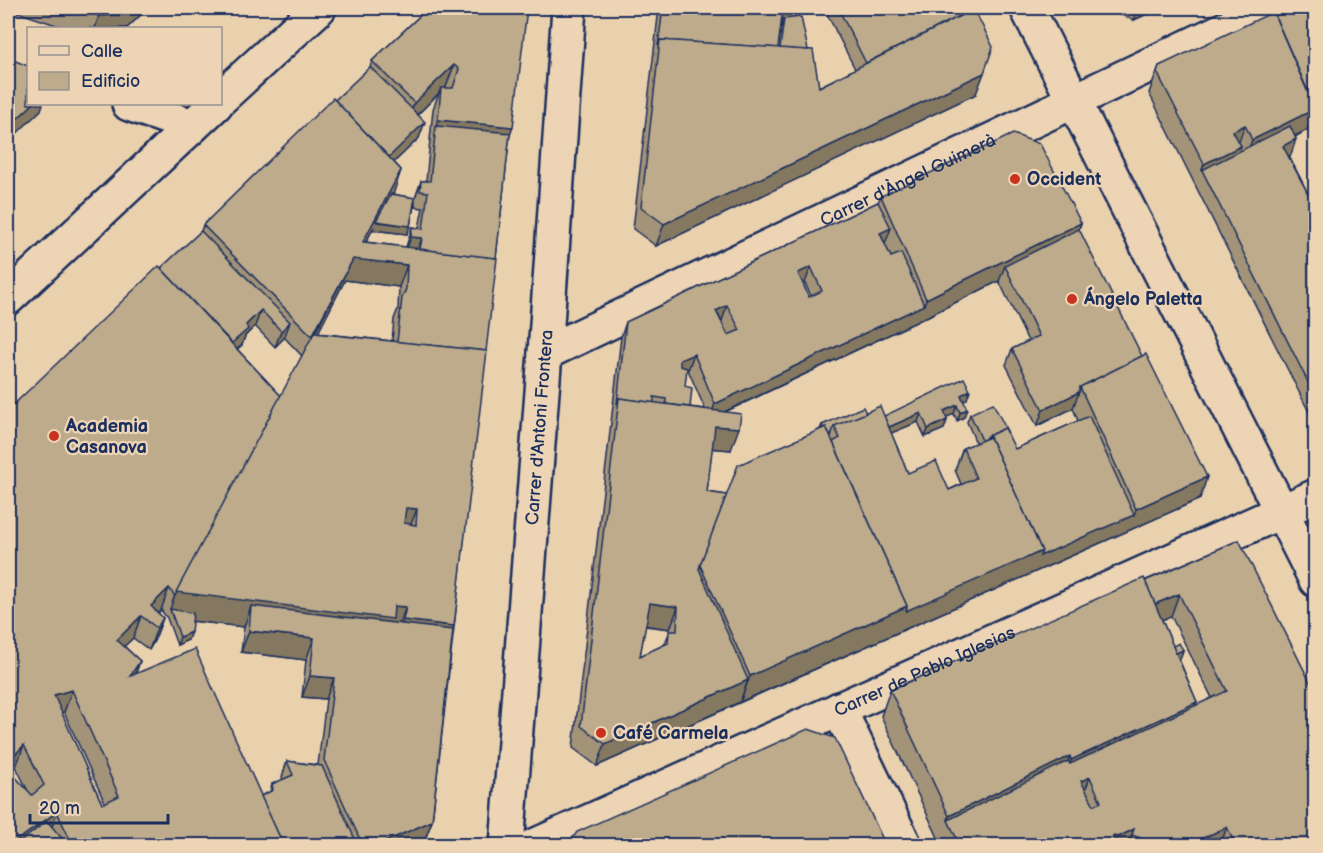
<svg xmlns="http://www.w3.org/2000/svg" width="1323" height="853" font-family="'Balsamiq Sans',sans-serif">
	<rect width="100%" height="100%" fill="#ead1ae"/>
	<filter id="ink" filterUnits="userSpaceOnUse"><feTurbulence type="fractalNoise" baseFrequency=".0167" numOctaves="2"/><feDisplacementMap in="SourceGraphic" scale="12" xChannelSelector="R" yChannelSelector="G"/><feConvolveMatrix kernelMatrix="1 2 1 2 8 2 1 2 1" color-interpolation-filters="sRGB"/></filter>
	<g filter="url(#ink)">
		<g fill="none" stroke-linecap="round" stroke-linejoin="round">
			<!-- street casing -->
			<g stroke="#1b2f5e" stroke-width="38">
				<g id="street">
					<path d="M129,104L192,126"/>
					<path id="s1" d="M545,353L1269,8"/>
					<path d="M839,709L905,846"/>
					<path id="s2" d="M534,846L1316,496"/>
				</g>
			</g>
			<!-- secondary casing -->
			<g stroke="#1b2f5e" stroke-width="38">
				<g id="secondary">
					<path d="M1027,8L1316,580"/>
					<path d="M220,99L319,8"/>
					<path d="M8,298L216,104"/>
					<path id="s3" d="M507,846L545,353L569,8"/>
				</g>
			</g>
			<!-- street -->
			<use href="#street" stroke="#ecd4b4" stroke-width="33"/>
			<!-- secondary -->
			<use href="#secondary" stroke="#ecd4b4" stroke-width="33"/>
		</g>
		<!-- wall -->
		<g fill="#a39378" stroke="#1b2f5e" stroke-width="1.5" fill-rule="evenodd">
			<path d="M8,8H148L127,28H65L8,9Z"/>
			<path d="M428,8L513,127L510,133L496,258L432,821L424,842L417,846H8V410L201,231L203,225L370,67L372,61ZM439,93L433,109L426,181H421L415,198L392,194L401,170L394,162L419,138L417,115ZM415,201V207L423,208L419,228L412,227L406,247L366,242L374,227L373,230L407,234L410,226ZM345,280L399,287L398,309L394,319L392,341L318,333ZM255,326L275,347L284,337L302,356L281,396L237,349L242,345L245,336ZM161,610L167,618L177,645L188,640L192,621L244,627L241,652L306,660L302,697L326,699L318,765L287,761L282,777L283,780L272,784L270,792L261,796L136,673L140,661L124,646L133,638L149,650L155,639L163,618L158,613ZM61,712H64L105,803L102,804ZM16,767L29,793L11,772Z"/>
			<path d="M659,8H801L797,18L819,87L855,69L824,8H902L976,94L656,246L633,229ZM781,19H784L781,28L778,48Z"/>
			<path d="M1107,8H1160L1134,20L1108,10Z"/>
			<path d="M1316,8V99L1312,100L1315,109L1307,130L1295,137L1291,155L1289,156L1316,209V426L1149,93L1159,66L1275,16Z"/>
			<path d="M881,196L1081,223L1079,229L1200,499L597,766L573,748L621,337L626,322L878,202ZM999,281L1028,341L1012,349L1006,365L1037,426L1073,408L1078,421L1015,449L970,414L967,422L976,443L963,448L955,470L961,484L949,490L908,473L891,433L918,422L925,437L944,429L947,420L946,417L954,414L957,421L964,417V401L967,399L884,416L866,413L822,425L820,429L727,495L707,492L712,448L731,450L725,412L918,321ZM805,283L811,296L809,297L803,284ZM686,370H688L705,409L690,407L685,386ZM645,626L670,629V631L664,645L640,656Z"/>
			<path d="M1239,540L1316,846H942L881,716L890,690ZM1171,616L1212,698L1195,706L1197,702L1179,659H1180L1183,650L1173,646L1162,620Z"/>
		</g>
		<!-- shaded-wall -->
		<g fill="#847861" stroke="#1b2f5e" stroke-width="1.5">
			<path d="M133,8H148L127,28H95L99,16Z"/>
			<path d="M781,8H801L797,20L777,19Z"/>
			<path d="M1138,8H1160L1134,20Z"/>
			<path d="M454,65L446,87L441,92V88L439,93L407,125L414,103Z"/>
			<path d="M984,73L976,94L656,246L664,224Z"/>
			<path d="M1316,86V99L1297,107L1302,91Z"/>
			<path d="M33,104H43L41,110L8,142V127Z"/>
			<path d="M1315,109L1307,130L1244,161L1252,140Z"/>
			<path d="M438,120L513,127L505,149L436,126Z"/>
			<path d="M425,122L419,138L380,176L385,160Z"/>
			<path d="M1245,125L1237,147L1233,131Z"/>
			<path d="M1296,139L1291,155L1278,161L1283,146Z"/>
			<path d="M1241,146L1233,167L1202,170L1204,164Z"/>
			<path d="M401,170L394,192L377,222L410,226L407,234L373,230L374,227L357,259L407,265L399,287L345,280L305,358L313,337L353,259Z"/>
			<path d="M1081,223L1073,245L1005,266L999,281L918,321L709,419L715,404L924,305L926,299Z"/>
			<path d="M891,228L885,244L880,233Z"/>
			<path d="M411,237L422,238L416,254L405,253Z"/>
			<path d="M811,267L805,283L792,288L798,273Z"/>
			<path d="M727,305L722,321L716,311Z"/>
			<path d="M261,310L255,326L245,336L242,345L221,363L227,347L246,325Z"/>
			<path d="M290,322L284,338L275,347L281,331Z"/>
			<path d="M694,354L688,370L675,376L680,360Z"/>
			<path d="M970,390L967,399L958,404L961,395Z"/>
			<path d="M1079,392L1073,408L1037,426L1043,410Z"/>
			<path d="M957,405L954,414L941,420L944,411Z"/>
			<path d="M967,409L964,417L957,421L960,413Z"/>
			<path d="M921,413L918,422L877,439L880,431Z"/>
			<path d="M947,420L944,429L925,437L928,429Z"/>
			<path d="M715,426L739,428L731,450L707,448Z"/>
			<path d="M1207,477L1200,499L740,702L750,676L907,606L1042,551L1134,515L1136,509Z"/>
			<path d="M406,508L417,509L407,534L396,533Z"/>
			<path d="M169,588L161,610L149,622L151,606Z"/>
			<path d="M176,592L394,606L406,607L396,632L251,606L244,627L173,619L170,609Z"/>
			<path d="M1179,594L1171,616L1143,628L1151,606Z"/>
			<path d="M650,603L678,607L670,629L642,625Z"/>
			<path d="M141,616L133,638L109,661L117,640Z"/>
			<path d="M163,618L155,639L149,650L157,628Z"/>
			<path d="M403,620L454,626L445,652L393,646Z"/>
			<path d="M249,631L314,638L306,660L241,652Z"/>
			<path d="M191,632L188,640L177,645L180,637Z"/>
			<path d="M1183,650L1180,659L1161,667L1164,658Z"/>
			<path d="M140,661L132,683L130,676Z"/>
			<path d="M310,676L334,678L326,699L302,697Z"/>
			<path d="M748,680L740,702L597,766L605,744Z"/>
			<path d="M72,690L64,712L46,716L54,695Z"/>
			<path d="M1197,702L1187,728L1062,786L1071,760Z"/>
			<path d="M24,745L16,767L8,776V762Z"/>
			<path d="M1070,756L1060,782L948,820L949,816Z"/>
			<path d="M1090,777L1082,799L1081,781Z"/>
			<path d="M57,812L50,833L32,846H9Z"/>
			<path d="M432,821L424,842L417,846H375Z"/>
			<path d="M1227,827L1220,846H1193L1194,842Z"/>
			<path d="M1134,829L1128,846H1115L1118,837Z"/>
		</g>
		<!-- building -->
		<g fill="#bdab8b" stroke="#1b2f5e" stroke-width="1.5" fill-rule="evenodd">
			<path d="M75,8H133L118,15L99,16Z"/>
			<path d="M428,8H527L513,127L438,120L441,88H453L459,69L454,65L414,103L372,61Z"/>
			<path d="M663,8H783L778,48L660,40L658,46Z"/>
			<path d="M838,8H968L970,11L866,63Z"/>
			<path d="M1294,8H1316V86L1307,89L1275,16Z"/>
			<path d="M974,9L993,47L984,73L664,224L641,207L660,40L813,50L819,87Z"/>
			<path d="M1273,12L1315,109L1252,140L1245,125L1233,131L1241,146L1204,164L1157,72L1159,66Z"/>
			<path d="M801,17L808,50L780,48L784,19Z"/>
			<path d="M8,58L28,66V104H33L8,127Z"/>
			<path d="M370,67L425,122L389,157L335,100Z"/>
			<path d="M333,98L401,170L363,242L497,258L486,351L397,342L402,298L406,289L407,265L353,259L312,336L203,225Z"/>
			<path d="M436,126L510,133L496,258L420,249L422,238L411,237L412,227L423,229L428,192L420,191L421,181H430Z"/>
			<path d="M1290,126L1296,139L1283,146L1316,209V398L1202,170Z"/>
			<path d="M1013,134L1040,144L1081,223L926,299L881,196Z"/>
			<path d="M391,194L415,198L410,226L376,221Z"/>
			<path d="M878,202L891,228L880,233L891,257L901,253L924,305L715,404L694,354L680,360V366L687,368L685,386L692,388L690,407L666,404V399L654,397V403L619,398L617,404L626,322ZM811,267L822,291L809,297L798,273ZM727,305L740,330L728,335L716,311Z"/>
			<path d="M1079,229L1142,356L1080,387L1079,392L1043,410L1012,349L1039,336L1005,266Z"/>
			<path d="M201,231L290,322L281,331L261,310L246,325L248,329L232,343L161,268Z"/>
			<path d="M159,266L281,396L175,596L169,588L151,606L163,618L157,628L141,616L117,640L140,661L130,676L195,649L284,846H73L57,812L9,846H8V769L32,795L44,785L24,745L8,762V410ZM72,690L119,796L102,804L54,695Z"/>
			<path d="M314,333L487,351L454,626L403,620L406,607L394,606L393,619L176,592ZM406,508L417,509L416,525L404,523Z"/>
			<path d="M1146,354L1207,477L1136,509L1080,387Z"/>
			<path d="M964,378L970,390L961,395L967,409L960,413L957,405L944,411L947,420L928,429L921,413L889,427L884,416Z"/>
			<path d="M619,398L741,414L739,428L715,426L707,492L727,495L699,569L748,680L605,744L581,726ZM650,603L678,607L677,631H669L668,643L640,656Z"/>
			<path d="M993,403L1008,433L1005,428L986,437L985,439L982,440L970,414Z"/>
			<path d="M880,406L908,473L936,461L949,490L976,478L963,448L990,437L1042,551L906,611L907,606L833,442L840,438L834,426Z"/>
			<path d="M863,407L866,413L834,426L831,437L826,427L823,428L822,425Z"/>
			<path d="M1089,416L1134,515L1040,556L1042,551L990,437L986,438V437L1005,428L1015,449Z"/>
			<path d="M826,427L907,606L750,676L700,565L738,465Z"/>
			<path d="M1239,540L1316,694V846H1236L1227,827L1194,842L1196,845L1194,846H1179L1177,842L1169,846H1145L1146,840L1132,835L1134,829L1118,837L1113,836L1117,846H960L948,820L1068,761L1070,764L1227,691L1179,594L1155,604L1145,581ZM1090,777L1101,802L1094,805L1081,781Z"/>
			<path d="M1144,578L1197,702L1071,760L1070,756L949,816L890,690Z"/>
			<path d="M251,606L453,630L432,821L375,846H363L324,760L334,678L310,676L314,638L249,631Z"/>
			<path d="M170,609L193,613L191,632L180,637Z"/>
			<path d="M1179,643L1183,650L1176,653L1173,646Z"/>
			<path d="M808,729L835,738L886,846H567L577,832Z"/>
			<path d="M287,761L322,766L358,846H284L261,796L273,790L272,784L293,775Z"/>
			<path d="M47,821L66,843L68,846H15Z"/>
		</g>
	</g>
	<!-- markers -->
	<g fill="#c8321e" stroke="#ecd4b4" stroke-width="2">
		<circle cx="1015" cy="179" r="6"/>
		<circle cx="1072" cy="299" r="6"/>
		<circle cx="54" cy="436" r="6"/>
		<circle cx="601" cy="733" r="6"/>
	</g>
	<g text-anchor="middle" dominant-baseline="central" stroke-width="4.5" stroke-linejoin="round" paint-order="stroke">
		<!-- poi labels -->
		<g font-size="18" font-weight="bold" fill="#1b2f5e" stroke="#ecd4b4" text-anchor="start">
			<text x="1027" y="179">Occident</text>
			<text x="1084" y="299">Ángelo Paletta</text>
			<text x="66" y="426">Academia<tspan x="66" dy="21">Casanova</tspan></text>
			<text x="613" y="733">Café Carmela</text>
		</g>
		<!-- street labels -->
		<g font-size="18" fill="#1b2f5e" stroke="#ecd4b4">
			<text stroke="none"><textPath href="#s1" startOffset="402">Carrer d'Àngel Guimerà</textPath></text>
			<text stroke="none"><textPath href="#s3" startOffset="420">Carrer d'Antoni Frontera</textPath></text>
			<text stroke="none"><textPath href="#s2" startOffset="428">Carrer de Pablo Iglesias</textPath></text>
		</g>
	</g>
	<!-- margin -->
	<rect width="1323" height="853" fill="none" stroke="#ecd4b4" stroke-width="30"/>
	<rect x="15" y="15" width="1293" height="823" fill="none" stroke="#1b2f5e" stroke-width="2" filter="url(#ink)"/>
	<!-- legend -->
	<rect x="27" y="27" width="195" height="78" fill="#ecd4b4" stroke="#989292" stroke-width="1.5"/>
	<rect x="39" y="46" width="30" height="9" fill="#ecd4b4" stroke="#989292" stroke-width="1.5"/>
	<text x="81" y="57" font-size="18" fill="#1b2f5e">Calle</text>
	<rect x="39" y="72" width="30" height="18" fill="#bdab8b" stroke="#989292" stroke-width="1.5"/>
	<text x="81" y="87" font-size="18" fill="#1b2f5e">Edificio</text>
	<!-- scale -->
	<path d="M30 814v9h138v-9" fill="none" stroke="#1b2f5e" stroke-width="3"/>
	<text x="39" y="814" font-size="18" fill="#1b2f5e" stroke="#ecd4b4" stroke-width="4.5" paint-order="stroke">20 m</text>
</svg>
